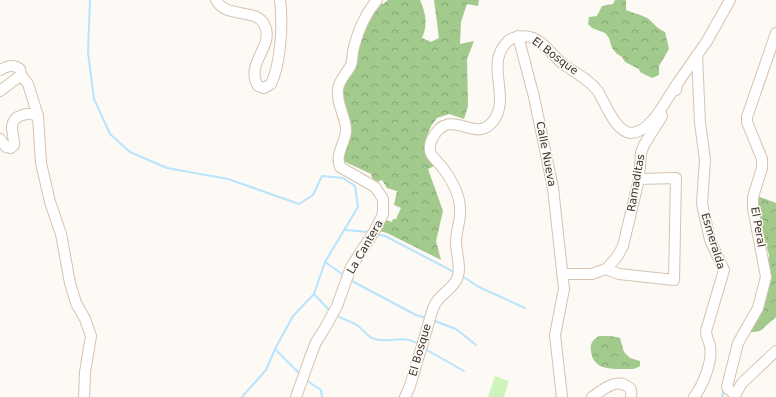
<svg xmlns="http://www.w3.org/2000/svg" width="776" height="397" font-family="'DejaVu Sans',sans-serif">
	<defs>
		<pattern id="forest-crowns" width="20" height="18" patternUnits="userSpaceOnUse"><rect width="20" height="18" fill="#a2ca8c"/><path d="M2 6a3 3 0 1 1 6 0M12 15a3 3 0 1 1 6 0" fill="none" stroke="#85a573"/></pattern>
	</defs>
	<rect width="100%" height="100%" fill="#fdf9f5"/>
	<!-- grass -->
	<path fill="#cef5b9" d="M495,376L509,381L504,397H488Z"/>
	<!-- forest -->
	<g fill="url(#forest-crowns)">
		<path d="M388,0H420C426,14 428,24 422,38L431,42L439,38L434,0H479L478,6L467,4L461,22L460,44L474,41L467,59L468,106L464,119L449,114L437,118L431,126L427,136L426,146L436,165L428,169L443,211L436,241L441,260L387,233L379,231L385,220L392,222L393,219H396L401,208L394,205L397,191L387,188L382,180L374,183L371,174L339,159L351,128L336,84L351,64L373,7L383,4Z"/>
		<path d="M615,0H626V10C632,13 643,15 647,18C654,23 656,28 665,32L669,49L659,66V75L652,78L640,72L639,69L625,62L622,57L617,54L612,48L609,38L605,33L592,28L588,24L589,17L597,16L602,6L613,4Z"/>
		<path d="M760,197L776,203V317L760,331L746,333L767,268L769,255L767,248L760,234L754,202Z"/>
		<path d="M599,336H611L620,338L624,352L630,358L640,361V366C634,370 632,369 625,369C611,369 593,370 591,351C590,344 592,340 599,336Z"/>
	</g>
	<g fill="none" stroke-linecap="round" stroke-linejoin="round">
		<!-- stream -->
		<g stroke="#b8e4fd" stroke-width="2">
			<path d="M90,0L88,52L94,99L110,134L130,152L167,168L228,179L299,204L313,195L322,176L343,178L355,186L358,207L325,262L314,294L293,316L275,349L266,370L242,397"/>
			<path d="M345,230L369,232"/>
			<path d="M376,234L385,236L456,273"/>
			<path d="M325,262L345,276"/>
			<path d="M462,276L479,287L525,308"/>
			<path d="M350,280L416,315L426,318"/>
			<path d="M314,294L330,311"/>
			<path d="M335,315C342,319 352,321 358,326C363,329 368,338 375,339C391,344 403,333 420,345"/>
			<path d="M432,320L456,329L476,345"/>
			<path d="M275,349L300,374"/>
			<path d="M425,349L464,371"/>
			<path d="M306,380L321,390L322,397"/>
			<path d="M722,397L724,390"/>
		</g>
		<!-- minor casing -->
		<g stroke="#d5c3b0" stroke-width="12">
			<g id="minor">
				<path d="M216,0C226,19 256,8 264,24C276,46 244,63 258,86L264,88L271,84C281,63 283,23 280,0"/>
				<path d="M518,36L534,97L553,188L564,289L555,335L562,397"/>
				<path d="M0,70C7,66 13,64 20,69L21,75L0,91"/>
				<path d="M21,75L28,84L38,116"/>
				<path d="M676,90L677,84L707,41L730,0"/>
				<path d="M0,139L6,147L11,148L14,145C14,139 12,132 12,126C14,114 29,112 38,116L41,163L50,202L61,234L70,283L76,303L85,319L91,336L85,372L84,397"/>
				<path d="M606,269L619,274L674,280L676,178L639,179"/>
				<path d="M563,274H592L606,269L617,257L623,246L639,179L641,153L644,145L662,116"/>
				<path d="M735,394L728,389L727,387L738,343L758,308L766,277L753,208V197L762,168V159L747,122V117L776,33"/>
				<path d="M296,397L311,355L316,342L325,328L337,306L351,267L375,230L383,214V199L375,187L340,167C335,153 345,144 346,131C347,119 336,105 338,89C339,80 347,73 351,65C353,59 352,53 354,47C358,31 366,13 377,0"/>
				<path d="M405,397L410,386C415,368 421,350 426,332C429,323 431,312 435,304C441,294 452,289 457,279C462,268 456,254 456,242C456,231 461,220 460,209C460,195 451,178 442,167C439,163 434,159 431,154C429,149 430,143 432,139C451,103 475,147 494,120C511,95 484,64 508,41C513,37 523,35 530,37C543,40 552,55 563,64C574,72 588,79 597,90C605,102 615,132 631,133C651,133 667,98 677,84"/>
				<path d="M592,397C601,391 615,378 627,386C631,388 632,392 631,397"/>
				<path d="M694,397C703,385 713,361 710,346C709,341 706,337 706,331L724,270L710,240L702,204L705,160L700,123L697,55"/>
				<path d="M734,397L742,383L776,351"/>
			</g>
		</g>
		<!-- minor -->
		<use href="#minor" stroke="#fff" stroke-width="10"/>
	</g>
	<g text-anchor="middle" dominant-baseline="central" stroke-width="3" stroke-linejoin="round" paint-order="stroke">
		<!-- street labels -->
		<g font-size="11" fill="#3b342d" stroke="#fdf9f5">
			<text transform="translate(555 56) rotate(37)">El Bosque</text>
			<text transform="translate(546 154) rotate(79)">Calle Nueva</text>
			<text transform="translate(636 183) rotate(-80)">Ramaditas</text>
			<text transform="translate(758 227) rotate(80)">El Peral</text>
			<text transform="translate(713 241) rotate(73)">Esmeralda</text>
			<text transform="translate(365 247) rotate(-60)">La Cantera</text>
			<text transform="translate(420 350) rotate(-74)">El Bosque</text>
		</g>
	</g>
</svg>
